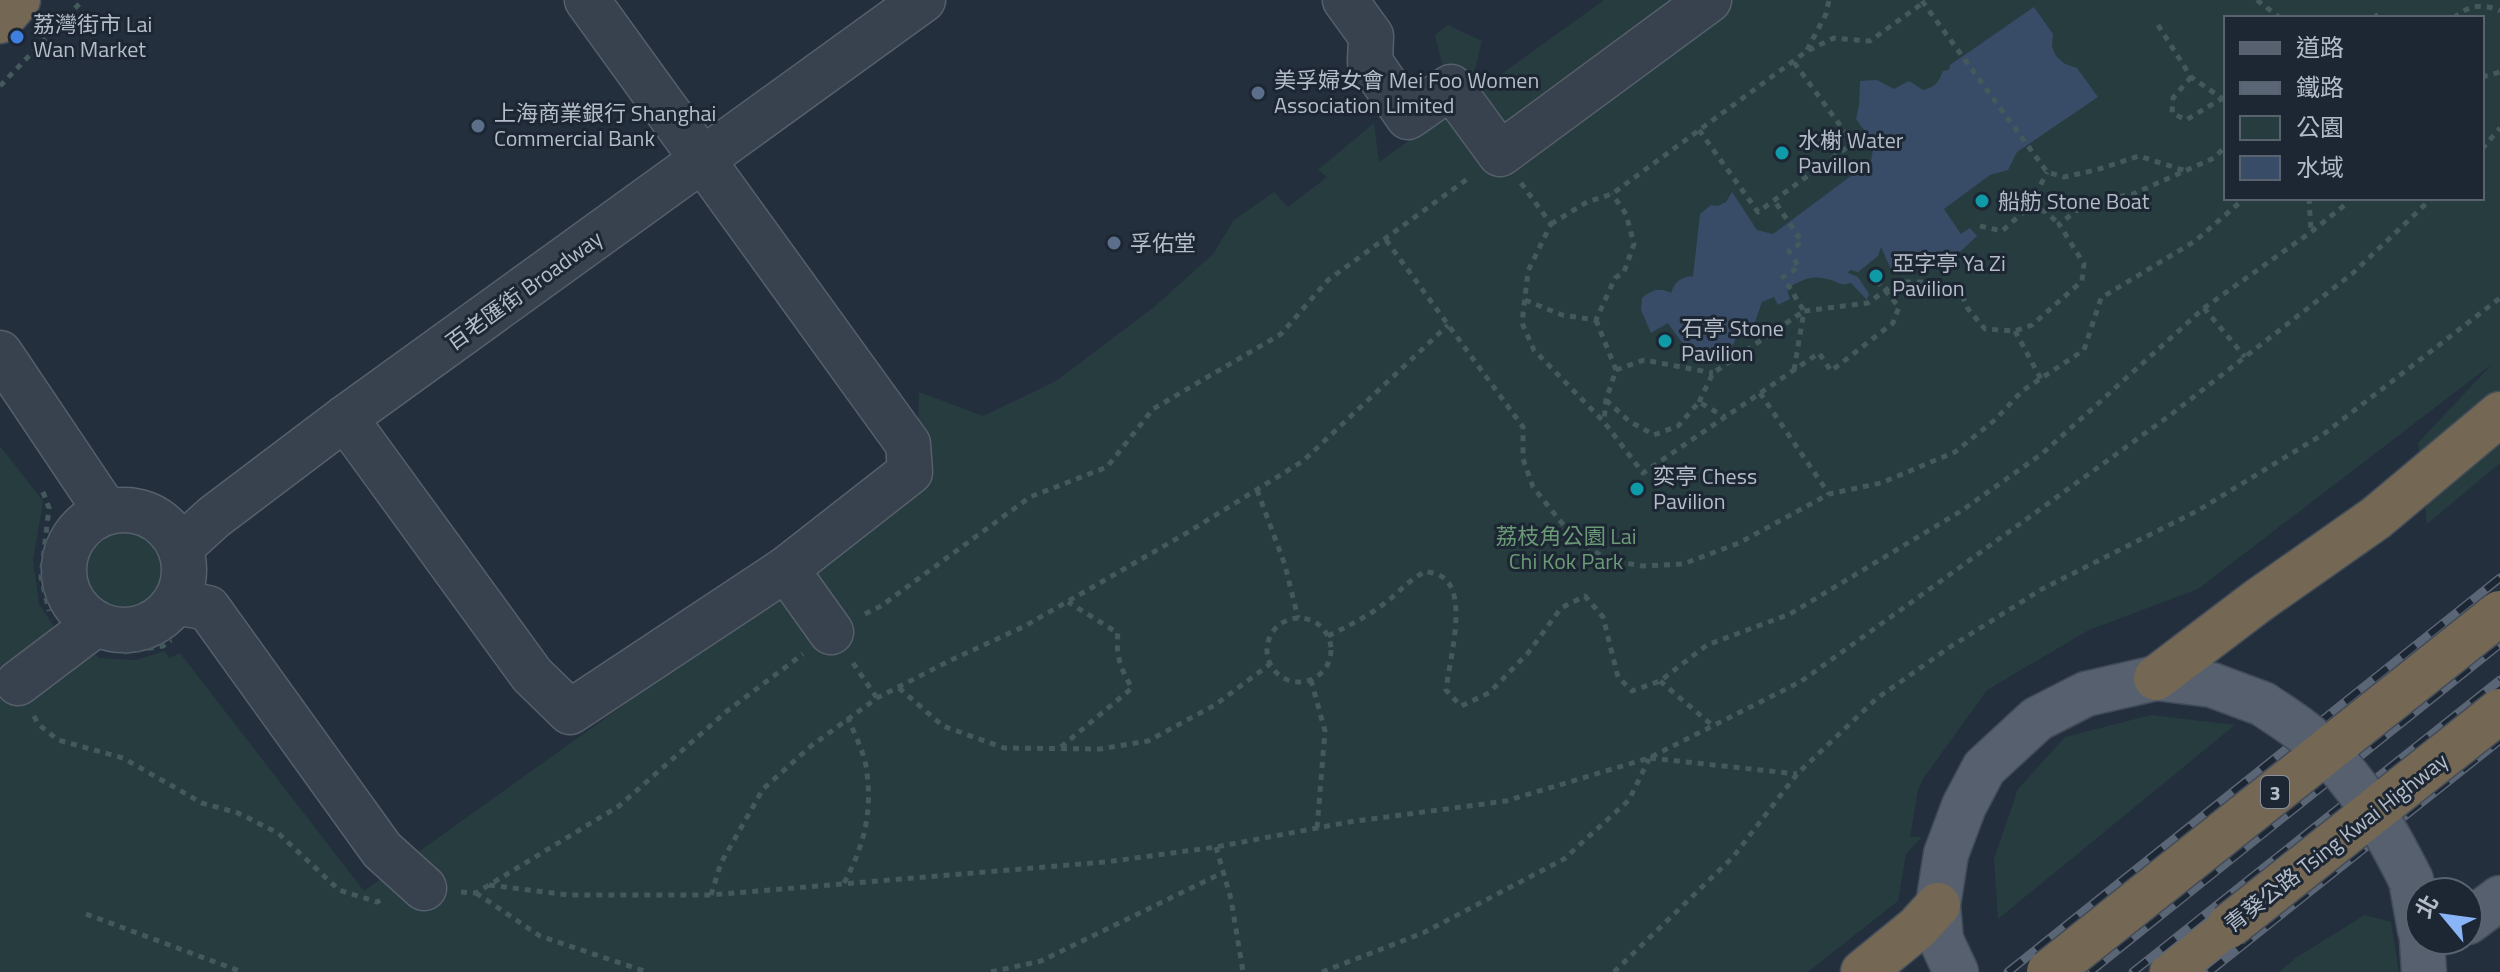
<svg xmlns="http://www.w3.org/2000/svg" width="2500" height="972" font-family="'Titillium Web','Noto Sans TC',sans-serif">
	<rect width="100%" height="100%" fill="#242f3e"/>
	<!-- green -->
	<g fill="#263c3f" fill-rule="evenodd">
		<path d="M1604,0H2500V463L2427,524L2418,443L2492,364L2198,589L2089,630L1987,690L1923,779L1918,790L1910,837H1922L1906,854L1898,901L1808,972H0V446L43,501L33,560L39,604L60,636L100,658L136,660L165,651L169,658L180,653L364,891L851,542L917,481L919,392L983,416L1056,381L1154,307L1213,254L1234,220L1274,192L1288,207L1327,177L1318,170L1374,123L1379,162ZM2226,18H2482V198H2226Z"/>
		<path d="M1448,25L1482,41L1473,78L1446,79L1435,35Z"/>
		<circle cx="124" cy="570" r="48"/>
		<path d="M2151,715L2235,725L1998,919L1994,859L2018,789L2065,737Z"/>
		<path d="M2365,915L2391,922L2399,972H2279L2297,957Z"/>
	</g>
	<!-- water -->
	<path fill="#394c67" d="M2034,7L2053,34L2052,47L2056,56L2065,64L2077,68L2098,97L2017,152L2008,170L1990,175L1944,209L1961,234L1970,228L1977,236L1961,251L1931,255L1909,274H1893L1881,247L1878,256L1858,272L1850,270L1848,273L1858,277L1869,294L1867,300L1851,283C1841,286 1840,283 1831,280C1813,274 1802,279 1787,289L1790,299L1778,305L1774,297L1762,302L1754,325L1741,327L1734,343L1726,353C1691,356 1687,351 1668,323L1651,333L1641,310L1642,298C1652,290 1659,287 1671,293C1675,281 1681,277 1693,276L1700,214L1711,205L1718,206L1726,202L1732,192L1757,230L1773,234L1871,161L1874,144L1856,119L1859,105L1860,81L1877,80L1894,89L1909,81L1923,90C1935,88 1939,81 1943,71L1949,70L1950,65Z"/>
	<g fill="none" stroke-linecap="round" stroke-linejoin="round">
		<!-- minor casing -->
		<g stroke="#565f6c" stroke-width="47">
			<g id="minor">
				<path d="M1345,0L1371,36L1370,62L1408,117L1451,87L1500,154L1709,0"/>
				<path d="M0,353L106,511"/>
				<path d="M345,418L532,675L570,712L786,569L910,472L908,444L587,0"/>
				<circle cx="124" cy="570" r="60"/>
				<path d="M180,548L214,517L345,418L923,0"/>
				<path d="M786,569L831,632"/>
				<path d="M175,602L208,608L382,850L424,888"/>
				<path d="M18,683L96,624"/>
			</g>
		</g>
		<!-- major casing -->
		<g stroke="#414a57" stroke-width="47">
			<g id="major">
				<path d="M2411,880L2420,930"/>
				<path d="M2468,922L2500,898"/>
				<path d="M2422,940L2424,972"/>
				<path d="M1956,972L1941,940L1938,905L1946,854L1964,806L1984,768L2037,719L2086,694L2156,678L2212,685L2263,704"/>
			</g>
		</g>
		<!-- highway casing -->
		<g stroke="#434c59" stroke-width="47">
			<g id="highway">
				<path d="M0,21L18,0"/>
				<path d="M2156,678L2259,600L2376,518L2500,414"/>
				<path d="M1863,972L1917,928L1938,905"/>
				<path d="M2172,972L2229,926"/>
			</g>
		</g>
		<!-- path -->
		<g stroke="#44595c" stroke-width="5" stroke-dasharray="6 6" stroke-linecap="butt">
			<path d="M2257,0L2280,18"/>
			<path d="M1922,1L2047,172L2064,177L2096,170L2139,156L2186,171"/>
			<path d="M2374,18L2378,14"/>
			<path d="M2454,18C2468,5 2482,3 2500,11"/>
			<path d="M2158,25L2191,77L2226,101"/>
			<path d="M1807,50L1826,14L1829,0"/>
			<path d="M2191,77L2173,98L2172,113L2186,120L2221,99"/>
			<path d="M2482,77L2500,72"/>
			<path d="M0,86L83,0"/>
			<path d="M1699,130L1758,212L1853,143L1793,61"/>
			<path d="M2482,149L2500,128"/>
			<path d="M1521,183L1551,224L1528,271L1522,323L1534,350L1604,422L1643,473L1819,353L1831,371L1893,323L1899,307L1873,276"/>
			<path d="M2309,198L2311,231"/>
			<path d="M2030,206L2047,172"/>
			<path d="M1551,224L1587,202L1612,194L1807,51L1834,38L1870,41L1923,3"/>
			<path d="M1980,226L2002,231L2030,206L2046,212L2059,224"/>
			<path d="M1386,240L1523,427V459L1533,487L1573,537L1608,560L1643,566L1683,564L1739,543L1829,494L1881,483L1955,452L1996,419L2022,391L2084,350L2101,298L2195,241L2245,198"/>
			<path d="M1525,300L1562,315L1596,320L1615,278L1624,272L1634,244L1626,214L1612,194"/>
			<path d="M2204,308L2245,357"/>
			<path d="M1596,320L1616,370L1606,400L1604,421"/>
			<path d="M2015,331L2041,379"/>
			<path d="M1616,370L1644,360L1713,373"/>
			<path d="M1794,370L1804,311L1868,303L1897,282H1924L1962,295L1968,309L1985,329L2015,331L2032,325L2082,281L2084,264L2059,224L2088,202L2133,194L2214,158L2226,146"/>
			<path d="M1760,393L1829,494"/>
			<path d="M1606,400L1629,421L1654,435L1678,426L1699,402L1725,417"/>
			<path d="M1699,402L1713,373L1804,311L1783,277L1799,267L1789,251L1802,242L1774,200"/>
			<path d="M1257,490L1285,565L1298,618"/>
			<path d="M43,492L49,508L41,577L49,611"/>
			<path d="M865,614L881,606L1030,497L1107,467L1153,409L1281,334L1328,280L1470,177"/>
			<circle cx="1299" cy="650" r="32"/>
			<path d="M1328,636C1348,626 1367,617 1385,603C1401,591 1406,582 1426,571C1431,573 1439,574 1444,578C1468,597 1449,662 1446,690L1461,706L1489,693L1528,653L1561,608L1585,596L1603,617L1618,677L1632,691L1660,681L1707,645L1790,614L1961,511L2043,453L2204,308L2311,232L2346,204L2348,198"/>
			<path d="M124,652L163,646L171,640"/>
			<path d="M853,663L877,698"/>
			<path d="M1311,680L1325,731L1317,828"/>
			<path d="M1660,681L1713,726"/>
			<path d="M899,688L943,726L1004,748L1100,749L1148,741L1215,705L1270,664"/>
			<path d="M34,716L38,724L58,740L123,758L202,803L238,813L278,833L339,890L377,902L381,900"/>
			<path d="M1061,747L1132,688C1121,670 1115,654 1118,633L1068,602"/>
			<path d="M1650,758L1797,774"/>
			<path d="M1216,847L1231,899L1243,972"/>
			<path d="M844,883C865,844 873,810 866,766C863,750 854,733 848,718"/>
			<path d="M489,885L568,895H711L1106,862L1216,847L1349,822L1506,801L1649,758L1800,682L1909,604L2169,416L2353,273L2432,198"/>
			<path d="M461,892L476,893L619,806L727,711L803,654"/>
			<path d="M476,893L540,936L647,972"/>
			<path d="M711,895L721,863L763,789L811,746L877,698L949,661L1025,626L1190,531L1303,461L1448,325"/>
			<path d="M86,914L242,972"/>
			<path d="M991,972L1041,961L1224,872"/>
			<path d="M1322,972L1423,933L1564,859L1629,800L1649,759"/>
			<path d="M1614,972L1733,857L1797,774L1876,699L1950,647L2042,589L2197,511L2325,433L2500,298"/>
		</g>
		<!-- minor -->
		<use href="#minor" stroke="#38414e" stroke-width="44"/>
		<!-- major -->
		<use href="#major" stroke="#56606e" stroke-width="44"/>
		<!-- highway -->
		<use href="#highway" stroke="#746855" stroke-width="44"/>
		<!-- rail casing -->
		<g stroke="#5a6575" stroke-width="9">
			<g id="rail">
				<path d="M2008,972L2500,578"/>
				<path d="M2090,972L2500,644"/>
				<path d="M2133,972L2500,680"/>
				<path d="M2209,972L2500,740"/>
			</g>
		</g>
		<!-- rail -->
		<use href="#rail" stroke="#1d2633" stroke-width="6" stroke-dasharray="18" stroke-linecap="butt"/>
		<!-- major-bridge casing -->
		<g stroke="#414a57" stroke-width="47" stroke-linecap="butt">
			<path id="major-bridge" d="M2263,704C2279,715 2298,726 2313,740C2357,779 2385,828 2411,880"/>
		</g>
		<!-- highway-bridge casing -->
		<g stroke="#434c59" stroke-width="47" stroke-linecap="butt">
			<g id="highway-bridge">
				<path d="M2229,926L2500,711"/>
				<path d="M2049,972L2500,613"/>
			</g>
		</g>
		<!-- major-bridge -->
		<use href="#major-bridge" stroke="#56606e" stroke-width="44"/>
		<!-- highway-bridge -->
		<use href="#highway-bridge" stroke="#746855" stroke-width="44"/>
	</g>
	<!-- markers -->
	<circle fill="#3f7fe0" stroke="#1d2633" stroke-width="3" cx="17" cy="37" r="8"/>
	<g fill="#5c6f8a" stroke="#1d2633" stroke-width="3">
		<circle cx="1258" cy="93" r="8"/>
		<circle cx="478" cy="126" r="8"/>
		<circle cx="1114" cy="243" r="8"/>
	</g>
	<g fill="#0f9aa8" stroke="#1d2633" stroke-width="3">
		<circle cx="1782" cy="153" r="8"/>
		<circle cx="1982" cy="201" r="8"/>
		<circle cx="1876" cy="276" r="8"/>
		<circle cx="1665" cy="341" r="8"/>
		<circle cx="1637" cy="489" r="8"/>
	</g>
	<g text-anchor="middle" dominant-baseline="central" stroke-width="6" stroke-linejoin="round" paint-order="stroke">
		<!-- shield labels -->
		<rect fill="#1d2633" stroke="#878f9c" stroke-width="2" x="2261" y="776" width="28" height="32" rx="6"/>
		<g font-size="20" font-weight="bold" fill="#b4bcc9">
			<text x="2275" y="792">3</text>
		</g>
		<!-- poi labels -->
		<g font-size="22" fill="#b4bcc9" stroke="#1d2633" text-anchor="start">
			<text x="33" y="24">荔灣街市 Lai<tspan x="33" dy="25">Wan Market</tspan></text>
			<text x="1274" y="80">美孚婦女會 Mei Foo Women<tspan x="1274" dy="25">Association Limited</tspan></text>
			<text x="494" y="113">上海商業銀行 Shanghai<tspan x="494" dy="25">Commercial Bank</tspan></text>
			<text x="1798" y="140">水榭 Water<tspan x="1798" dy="25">Pavillon</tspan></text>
			<text x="1998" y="201">船舫 Stone Boat</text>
			<text x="1130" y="243">孚佑堂</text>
			<text x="1892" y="263">亞字亭 Ya Zi<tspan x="1892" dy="25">Pavilion</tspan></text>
			<text x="1681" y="328">石亭 Stone<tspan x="1681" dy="25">Pavilion</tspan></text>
			<text x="1653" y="476">奕亭 Chess<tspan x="1653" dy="25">Pavilion</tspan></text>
		</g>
		<!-- street labels -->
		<g font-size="22" fill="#b4bcc9" stroke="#1d2633">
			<text transform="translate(524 290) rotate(-36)">百老匯街 Broadway</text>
			<text transform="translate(2336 842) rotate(-38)">青葵公路 Tsing Kwai Highway</text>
		</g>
		<!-- park labels -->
		<g font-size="22" fill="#6b9a76" stroke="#1d2633">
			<text x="1566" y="536">荔枝角公園 Lai<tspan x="1566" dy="25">Chi Kok Park</tspan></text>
		</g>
	</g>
	<!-- legend -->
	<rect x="2224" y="16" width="260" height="184" fill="#1d2633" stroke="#59626f" stroke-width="2"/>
	<rect x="2240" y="42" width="40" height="12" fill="#56606e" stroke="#59626f" stroke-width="2"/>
	<text x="2296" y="56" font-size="24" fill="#b4bcc9">道路</text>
	<rect x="2240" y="82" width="40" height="12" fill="#5a6575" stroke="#59626f" stroke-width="2"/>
	<text x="2296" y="96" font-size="24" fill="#b4bcc9">鐵路</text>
	<rect x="2240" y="116" width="40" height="24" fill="#263c3f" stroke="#59626f" stroke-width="2"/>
	<text x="2296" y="136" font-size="24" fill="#b4bcc9">公園</text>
	<rect x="2240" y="156" width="40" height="24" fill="#394c67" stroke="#59626f" stroke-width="2"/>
	<text x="2296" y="176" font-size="24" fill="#b4bcc9">水域</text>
	<!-- north arrow -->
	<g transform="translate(2444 916) rotate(299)"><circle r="38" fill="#1d2633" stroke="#59626f" stroke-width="2"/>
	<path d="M0-6L14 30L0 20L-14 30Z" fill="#8ab4f8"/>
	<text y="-12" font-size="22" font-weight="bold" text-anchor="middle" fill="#b4bcc9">北</text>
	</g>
</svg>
